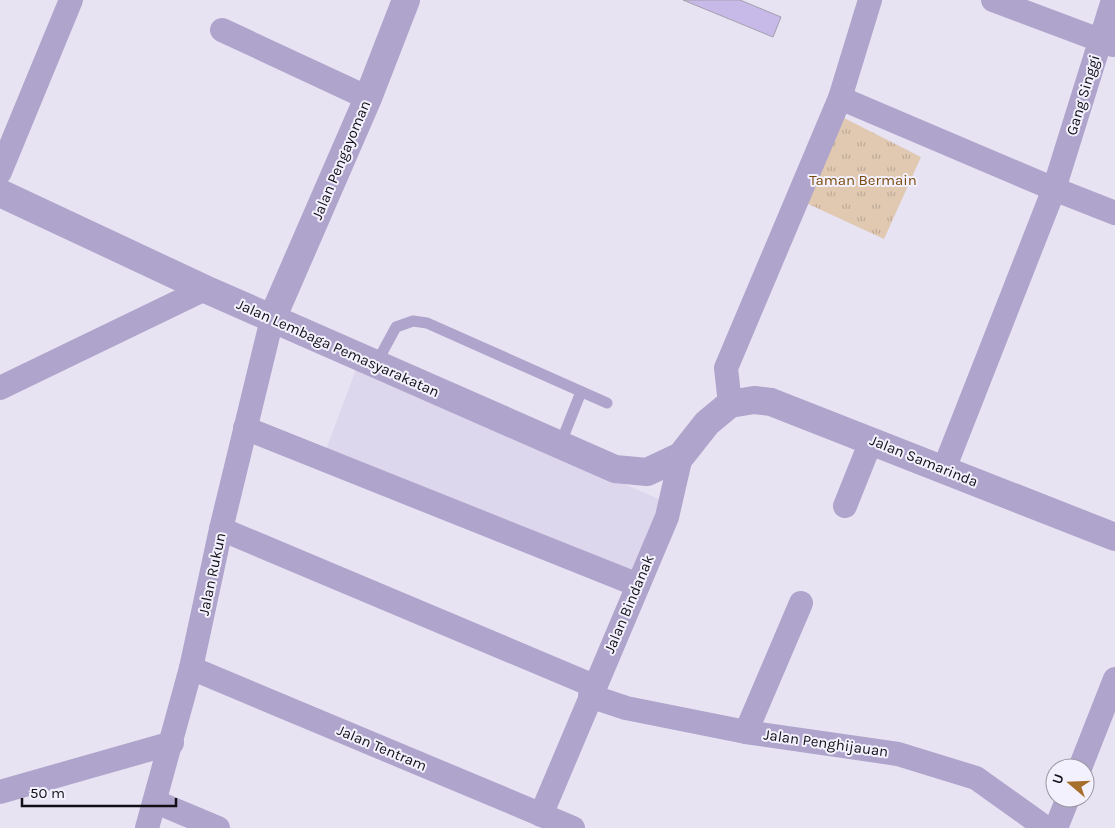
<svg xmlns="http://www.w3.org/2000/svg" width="1115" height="828" font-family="Karla,sans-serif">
	<defs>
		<pattern id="park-tufts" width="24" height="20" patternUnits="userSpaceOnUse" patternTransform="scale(1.25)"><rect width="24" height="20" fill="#e0c8b1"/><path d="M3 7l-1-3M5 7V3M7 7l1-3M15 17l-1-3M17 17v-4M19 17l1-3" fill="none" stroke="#bfab98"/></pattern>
	</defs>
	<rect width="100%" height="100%" fill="#e7e3f3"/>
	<!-- built -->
	<path fill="#ddd7ee" d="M357,367L661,500L631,578L324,455Z"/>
	<!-- park -->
	<path fill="url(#park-tufts)" d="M844,118L921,157L884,239L804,202Z"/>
	<!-- building -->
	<path fill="#c7bae8" stroke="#a39fae" d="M683,0H740L781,17L773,37Z"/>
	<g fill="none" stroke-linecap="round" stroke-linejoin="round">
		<!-- service -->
		<g stroke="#afa4cb" stroke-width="11">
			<path d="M379,366L383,351L396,327L413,321L427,323L607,403"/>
			<path d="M560,445L581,392"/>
		</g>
		<!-- minor -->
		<g stroke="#afa4cb" stroke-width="24">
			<path d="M993,0L1113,45"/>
			<path d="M222,30L368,98"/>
			<path d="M840,98L1054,189L1115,213"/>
			<path d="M0,172L71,0"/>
			<path d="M0,388L205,289"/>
			<path d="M730,404L726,368L840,98L870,0"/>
			<path d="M245,428L638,585"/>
			<path d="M944,469L1054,189L1113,0"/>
			<path d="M845,506L871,441"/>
			<path d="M221,529L594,686"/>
			<path d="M191,668L573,828"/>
			<path d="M590,696L626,708L746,732L898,754L976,778L1046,828"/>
			<path d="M746,732L801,603"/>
			<path d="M1080,768L1115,679"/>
			<path d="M0,792L172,743"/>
			<path d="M156,802L218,828"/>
			<path d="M541,815L667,517L681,456"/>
			<path d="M147,828L191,668L221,529L272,319"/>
			<path d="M1056,828L1068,798"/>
		</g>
		<!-- tertiary -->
		<g stroke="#afa4cb" stroke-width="28">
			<path d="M0,193L205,289L615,469L647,472L681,456L707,423L730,404L754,400L771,402L1115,537"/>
			<path d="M272,319L368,98L406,0"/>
		</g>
	</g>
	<g text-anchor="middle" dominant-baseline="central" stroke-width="4" stroke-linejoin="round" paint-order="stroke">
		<!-- street labels -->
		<g font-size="15" fill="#121016" stroke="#f4f1fe">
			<text transform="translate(1083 95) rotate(-73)">Gang Singgi</text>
			<text transform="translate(341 160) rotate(-67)">Jalan Pengayoman</text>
			<text transform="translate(338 348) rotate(24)">Jalan Lembaga Pemasyarakatan</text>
			<text transform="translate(924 461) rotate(22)">Jalan Samarinda</text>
			<text transform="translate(212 574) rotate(-78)">Jalan Rukun</text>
			<text transform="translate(629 604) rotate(-67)">Jalan Bindanak</text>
			<text transform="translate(826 743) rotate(8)">Jalan Penghijauan</text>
			<text transform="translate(382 748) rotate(23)">Jalan Tentram</text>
		</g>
		<!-- park labels -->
		<g font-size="15" fill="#7a4b0e" stroke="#f4f1fe">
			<text x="863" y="180">Taman Bermain</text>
		</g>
	</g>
	<!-- north arrow -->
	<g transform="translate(1070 783) rotate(289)"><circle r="24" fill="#f4f1fe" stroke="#9a97a1"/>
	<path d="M0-4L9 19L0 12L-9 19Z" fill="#a76f2c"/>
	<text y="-8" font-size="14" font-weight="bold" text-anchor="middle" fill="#121016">U</text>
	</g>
	<!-- scale -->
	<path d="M22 798v8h154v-8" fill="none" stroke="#121016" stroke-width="2.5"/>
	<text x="30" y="798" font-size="15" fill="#121016" stroke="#f4f1fe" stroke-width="4" paint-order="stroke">50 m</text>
</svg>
